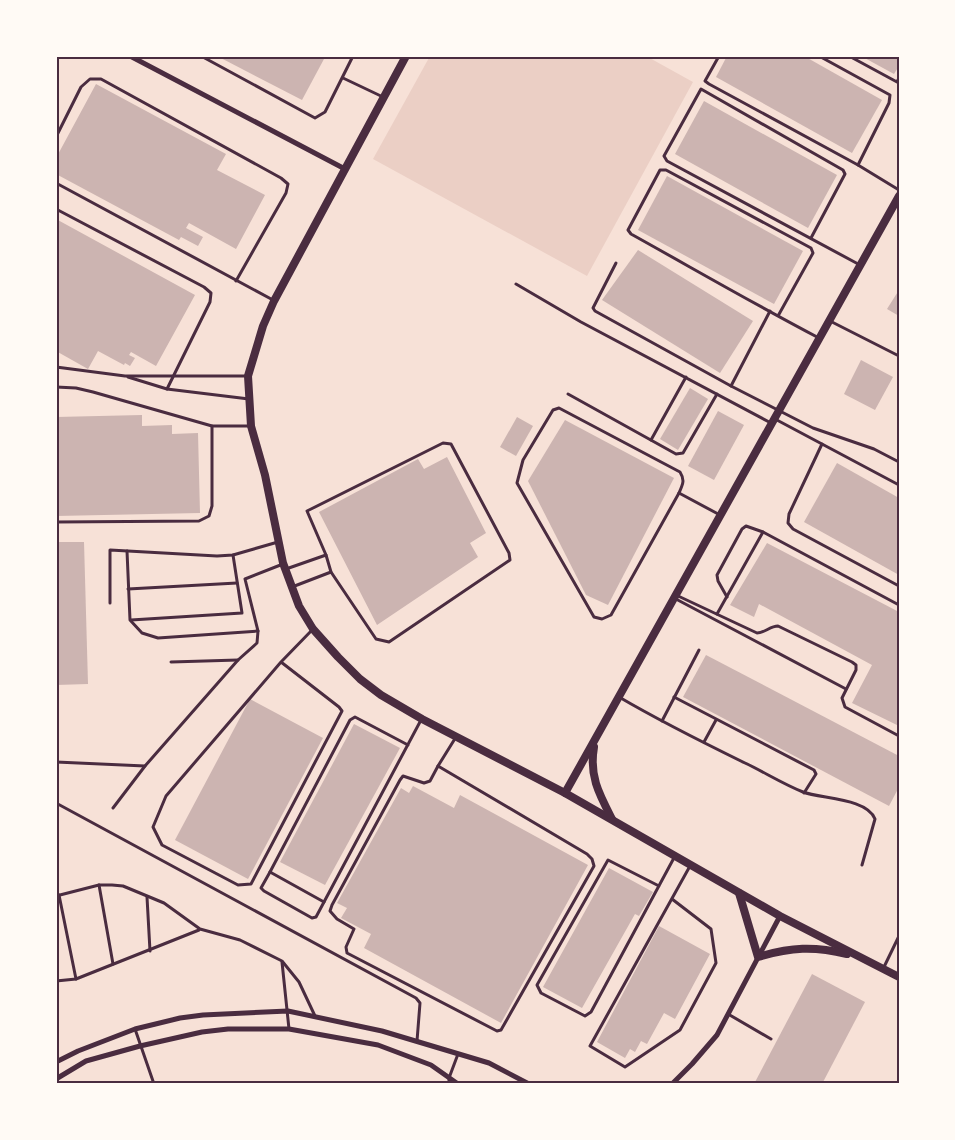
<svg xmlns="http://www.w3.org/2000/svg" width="955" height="1140" font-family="'IBM Plex Sans',sans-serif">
	<rect width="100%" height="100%" fill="#f7e1d7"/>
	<!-- green -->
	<path fill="#ebcfc5" d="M430,56H646L693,82L587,276L373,159Z"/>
	<!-- building -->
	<g fill="#ccb4b1">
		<path d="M217,56H319L324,59L302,100Z"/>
		<path d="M727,56H804L882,100L852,153L716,77Z"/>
		<path d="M861,56H899V66L894,74Z"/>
		<path d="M96,84L226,154L217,170L265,195L236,249L189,223L186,228L203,237L198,246L181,237L179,240L56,174V158Z"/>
		<path d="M704,101L837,175L808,228L675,154Z"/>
		<path d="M667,176L803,251L774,304L638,230Z"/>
		<path d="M56,219L195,295L156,366L131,352L129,355L135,358L130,366L125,363L124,365L98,351L88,369L56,351Z"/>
		<path d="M638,250L753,321L720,373L602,300Z"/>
		<path d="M899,290V316L887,309Z"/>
		<path d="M861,360L893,377L875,410L844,394Z"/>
		<path d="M690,388L708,399L678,450L660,439Z"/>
		<path d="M718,411L744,425L714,480L688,466Z"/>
		<path d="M142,415V426L172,425V434L198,433L200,513L56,516V417Z"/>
		<path d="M517,417L533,426L516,456L500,447Z"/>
		<path d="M565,420L674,478L608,605L586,595L528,481Z"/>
		<path d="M447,457L486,533L470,543L478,557L377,625L319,512L418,459L424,469Z"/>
		<path d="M837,463L899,498V575L804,522Z"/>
		<path d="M56,542H84L88,684L56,685Z"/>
		<path d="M767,543L899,612V726L852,703L872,665L759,604L754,617L730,605Z"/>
		<path d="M706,655L899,756V787L889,806L683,697Z"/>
		<path d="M250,699L323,738L248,879L175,840Z"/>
		<path d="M354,724L400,748L325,885L280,862Z"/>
		<path d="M413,786L454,808L460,795L588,865L501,1023L364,948L371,934L341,918L347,908L337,903L401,788L409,793Z"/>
		<path d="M609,868L653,892L639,916L635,914L582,1008L543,987Z"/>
		<path d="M659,926L710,954L675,1019L664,1013L647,1044L641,1041L635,1052L630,1049L625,1058L597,1042Z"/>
		<path d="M812,974L865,1002L822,1084H754Z"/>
	</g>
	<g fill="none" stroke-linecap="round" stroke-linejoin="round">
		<!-- service -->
		<g stroke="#4a2c40" stroke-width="3">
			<path d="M201,56L315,118L325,112L353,56"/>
			<path d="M719,56L705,81L709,84L858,165L899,190"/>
			<path d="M819,56L890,95L889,103L858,165"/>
			<path d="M849,56L897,82L899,78"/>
			<path d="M343,78L383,97"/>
			<path d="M56,137L81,87L90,79H101L281,178L288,184L286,193L236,281"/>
			<path d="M56,183L273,300"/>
			<path d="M56,209L204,287L211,293L210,302L167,389"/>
			<path d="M811,238L845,174L843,170L701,89L664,156L667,161L860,265"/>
			<path d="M616,263L593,308L595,311L731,386"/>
			<path d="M516,284L581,322L771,423"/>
			<path d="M770,311L731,386L813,428L874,449L899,462"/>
			<path d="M778,316L813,253L811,248L666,170H660L628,230L631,234C694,269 756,305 819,338"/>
			<path d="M830,321L899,356"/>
			<path d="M56,367L125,376H248"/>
			<path d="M128,377L167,389L249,399"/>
			<path d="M56,387L76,388L93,392L212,426H250"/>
			<path d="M568,394L676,454L683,453L717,394"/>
			<path d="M559,408L680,472C685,480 683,484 679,493L611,615L602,619L594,617L517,483L523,460L553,410Z"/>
			<path d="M775,419L899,485"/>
			<path d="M651,440L686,377"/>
			<path d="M443,443L451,444L509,553L510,560L389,642L376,639L331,572L326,555L307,511Z"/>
			<path d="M822,444L789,514L788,523L793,529L899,586"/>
			<path d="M679,493L720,515"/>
			<path d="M56,522L199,521L209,516L212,506V426"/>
			<path d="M127,551L130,620L142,633L158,638L258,631"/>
			<path d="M286,569L326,555"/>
			<path d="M292,587L331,572"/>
			<path d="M128,589L237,583"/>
			<path d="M676,595L757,633C765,633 770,626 778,626L852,662L856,665V670L842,698L845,707L899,736"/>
			<path d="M727,597L718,581L717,575L742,529L746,526L763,532"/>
			<path d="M674,598L846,689"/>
			<path d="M110,603V550L217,556L233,555L278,542"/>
			<path d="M717,614L763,532L899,605"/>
			<path d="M131,620L242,613L233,555"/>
			<path d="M171,662L238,660"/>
			<path d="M281,662L339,707L342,711L251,884L238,885L162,845L153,827L166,796L281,662L313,629"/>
			<path d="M619,697C660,721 702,742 745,763C764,772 783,784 803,792C821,799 867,798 875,819L862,865"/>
			<path d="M674,697L814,770L816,774L804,793"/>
			<path d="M662,721L699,650"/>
			<path d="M704,742L716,720"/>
			<path d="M408,745L355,717L350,720L270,872L324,902L421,720"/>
			<path d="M56,762L145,766"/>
			<path d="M438,766L587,854L592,859L594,866L501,1030L497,1031L347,953L346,947L354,929L337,919L330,911L332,905L400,780L403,776L424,783L430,781Z"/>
			<path d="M438,766L456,737"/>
			<path d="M56,803L416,998L420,1003L417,1041"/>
			<path d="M113,808L145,766L238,660L257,643L258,631L245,579L283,564"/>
			<path d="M270,872L261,888L264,891L312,918L316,917L324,902"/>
			<path d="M99,885L113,964"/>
			<path d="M659,886L608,860L537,985L541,993L585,1016L591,1012L675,856"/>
			<path d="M59,895L76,979"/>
			<path d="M56,896L99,885H112L123,886L164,903L200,929L240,940L282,961L299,982L315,1016"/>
			<path d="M147,897L150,951"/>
			<path d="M672,899L711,929L716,963L680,1030L625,1067L590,1046L690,866"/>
			<path d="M282,962L289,1029"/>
			<path d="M883,969L899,936"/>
			<path d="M56,981L76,979L199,930"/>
			<path d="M728,1014L771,1039"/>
			<path d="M135,1029L154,1084"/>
			<path d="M288,1084L291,1083"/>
			<path d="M449,1084V1078L458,1054"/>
		</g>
		<!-- minor -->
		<g stroke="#4a2c40" stroke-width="5">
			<path d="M130,56L345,169"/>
			<path d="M56,1062L78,1051L135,1029L180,1018L203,1015L288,1011L382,1031L489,1063L529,1084"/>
			<path d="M56,1079L86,1061L140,1046L202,1032L228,1029H289L378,1045L431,1065L458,1084"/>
			<path d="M672,1084L692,1064L717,1035L780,916"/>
		</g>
		<!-- tertiary -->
		<g stroke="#4a2c40" stroke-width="8">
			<path d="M406,56L274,301L263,326L248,376L251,426L265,475L283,563L299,606L313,629L338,657L360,679L381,695L422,719L565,793L780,916L899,977"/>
			<path d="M594,747C589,776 599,794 612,819"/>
			<path d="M565,793L899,196"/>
			<path d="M739,893L758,957C791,947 814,946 847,954"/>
		</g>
	</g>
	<!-- border -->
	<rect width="955" height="1140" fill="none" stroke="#fffaf5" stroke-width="115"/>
	<rect x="58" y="58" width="840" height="1024" fill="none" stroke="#4a2c40" stroke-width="2"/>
</svg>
